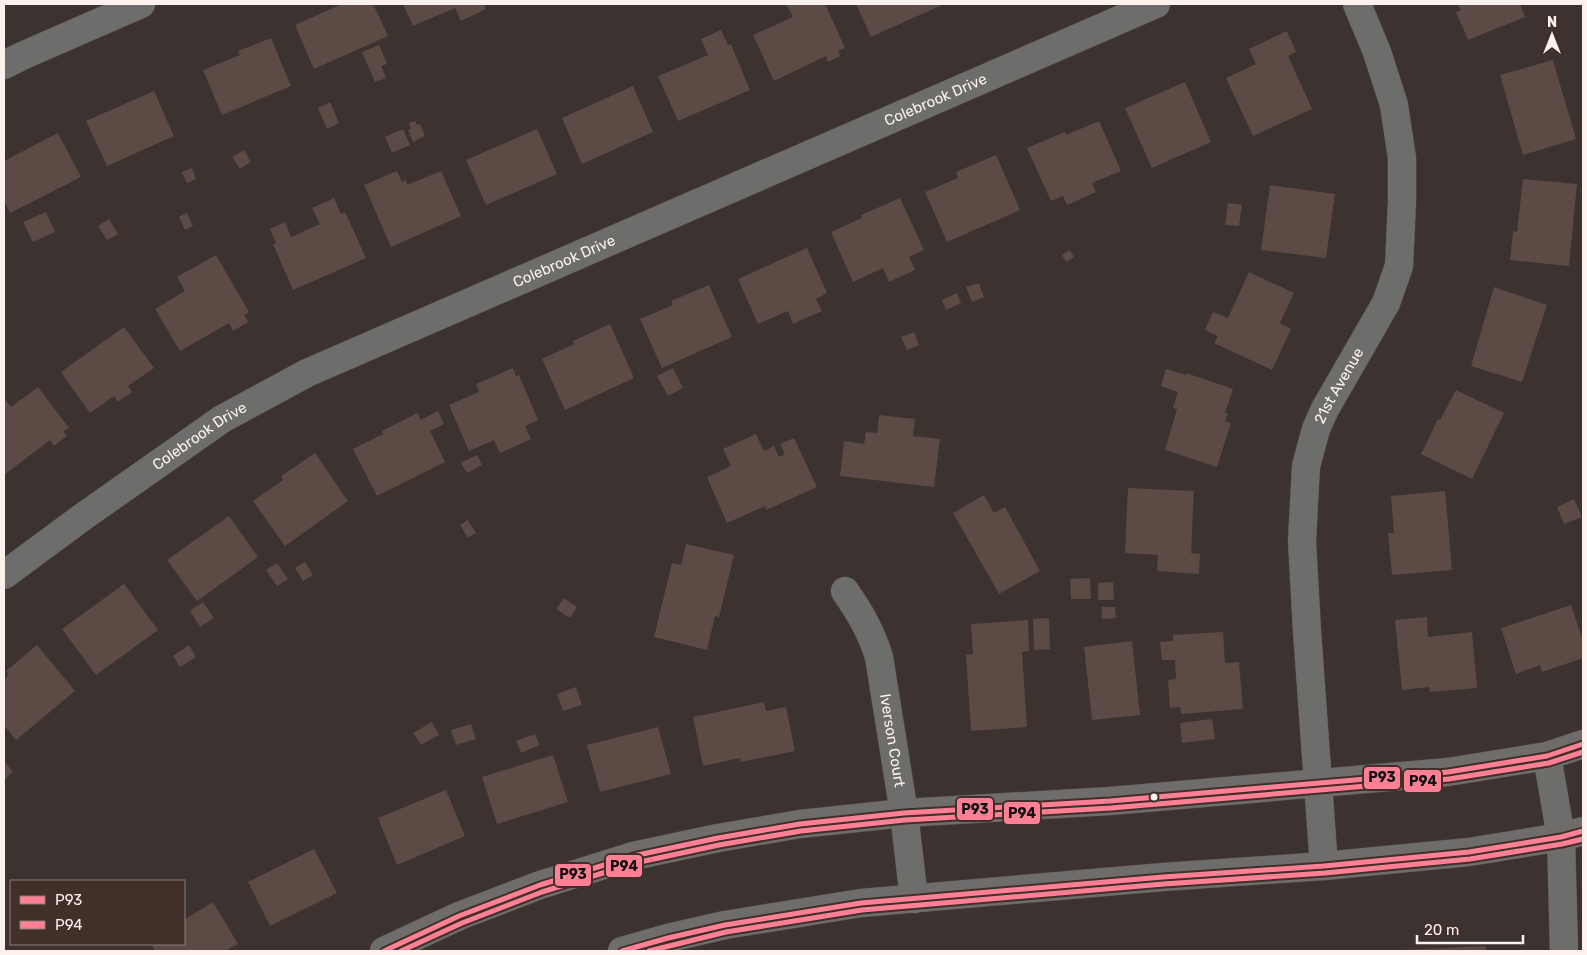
<svg xmlns="http://www.w3.org/2000/svg" width="1587" height="955" font-family="Rubik,sans-serif">
	<rect width="100%" height="100%" fill="#3c322f"/>
	<!-- building -->
	<g fill="#5c4a45">
		<path d="M342,4H373L388,36L314,69L295,25Z"/>
		<path d="M403,4H484L486,9L461,21L455,8L413,26Z"/>
		<path d="M786,4H825L845,48L838,51L840,56L828,62L826,56L774,81L753,35L793,17Z"/>
		<path d="M856,4H941L942,5L871,37Z"/>
		<path d="M1458,4H1520L1525,17L1468,40L1456,12L1461,10Z"/>
		<path d="M721,30L728,45L731,44L750,90L678,121L658,76L708,55L701,39Z"/>
		<path d="M1287,31L1296,52L1288,56L1312,109L1253,136L1226,78L1256,64L1249,49Z"/>
		<path d="M271,38L291,86L222,115L203,70L240,55L238,51Z"/>
		<path d="M379,45L387,64L381,66L386,78L375,82L362,52Z"/>
		<path d="M1553,60L1576,139L1523,155L1500,75Z"/>
		<path d="M1185,82L1211,142L1152,168L1125,108Z"/>
		<path d="M633,86L653,132L582,164L562,118Z"/>
		<path d="M154,91L174,136L107,166L86,121Z"/>
		<path d="M330,102L339,123L327,129L318,108Z"/>
		<path d="M415,121L417,125L420,124L425,136L413,142L408,130L411,129L409,123Z"/>
		<path d="M1099,121L1121,171L1092,183L1096,192L1067,205L1063,196L1051,201L1027,148L1065,132L1066,135Z"/>
		<path d="M403,129L410,145L392,153L385,137Z"/>
		<path d="M537,129L557,174L486,205L466,160Z"/>
		<path d="M58,133L81,177L10,213L4,201V161Z"/>
		<path d="M244,150L251,162L240,169L232,157Z"/>
		<path d="M996,155L1020,210L947,242L925,192L958,178L956,172Z"/>
		<path d="M192,168L196,179L187,183L182,172Z"/>
		<path d="M397,171L402,182L406,180L407,185L441,171L461,216L391,247L364,185Z"/>
		<path d="M1523,179L1577,184L1569,266L1510,260L1513,231L1517,232Z"/>
		<path d="M1270,185L1335,194L1326,258L1261,250Z"/>
		<path d="M334,198L341,214L345,212L366,258L293,290L273,244L276,243L270,229L285,222L291,237L320,224L312,208Z"/>
		<path d="M900,198L924,250L909,257L915,270L889,282L883,268L853,282L831,232L862,218L861,215Z"/>
		<path d="M1228,203L1242,205L1239,226L1225,225Z"/>
		<path d="M46,212L55,232L33,242L23,222Z"/>
		<path d="M187,213L193,226L185,230L179,217Z"/>
		<path d="M109,219L118,234L107,240L98,226Z"/>
		<path d="M807,248L827,293L816,299L822,311L793,324L788,311L758,324L738,279Z"/>
		<path d="M1070,250L1074,257L1066,262L1062,255Z"/>
		<path d="M216,255L249,312L244,315L248,322L233,331L229,323L180,351L155,309L185,291L177,277Z"/>
		<path d="M1249,272L1294,293L1280,323L1291,329L1272,370L1214,343L1218,336L1205,330L1213,312L1228,318Z"/>
		<path d="M979,283L984,297L972,302L966,287Z"/>
		<path d="M709,285L732,337L662,368L640,319L673,305L671,301Z"/>
		<path d="M1494,287L1547,305L1522,382L1471,366Z"/>
		<path d="M957,293L961,303L946,310L942,300Z"/>
		<path d="M610,324L634,378L565,410L542,359L574,344L573,341Z"/>
		<path d="M124,327L154,368L128,386L132,392L118,402L114,396L90,413L61,372Z"/>
		<path d="M914,332L919,345L907,350L901,337Z"/>
		<path d="M513,368L516,376L519,375L538,420L525,426L531,439L500,453L494,440L469,451L449,405L479,392L476,384Z"/>
		<path d="M673,368L683,388L668,396L657,376Z"/>
		<path d="M1166,369L1186,375V373L1233,389L1225,413H1228L1225,421L1231,423L1217,467L1165,450L1177,409L1173,408L1178,392L1161,386Z"/>
		<path d="M38,387L69,428L63,431L67,436L54,446L50,440L4,475V398L11,407Z"/>
		<path d="M1456,390L1504,413L1472,479L1421,454L1438,419L1440,420Z"/>
		<path d="M438,411L444,424L430,431L445,462L377,496L353,449L383,434L382,431L417,413L421,420Z"/>
		<path d="M879,415L915,419L913,436L940,439L934,487L840,476L844,441L864,444L866,432L877,433Z"/>
		<path d="M756,434L764,451L774,446L779,457L785,454L780,444L794,438L817,487L766,510L765,506L727,523L707,477L731,466L723,449Z"/>
		<path d="M315,453L348,501L285,546L253,501L283,480L281,476Z"/>
		<path d="M477,455L482,465L467,473L461,463Z"/>
		<path d="M1128,488L1194,491L1191,553L1200,554L1199,574L1157,571L1158,555L1125,553Z"/>
		<path d="M1445,491L1452,570L1392,575L1388,533H1394L1391,496Z"/>
		<path d="M984,495L994,513L1005,507L1040,571L999,594L953,513Z"/>
		<path d="M1574,499L1582,517L1564,524L1557,507Z"/>
		<path d="M229,516L258,557L197,601L167,560Z"/>
		<path d="M468,520L476,533L468,538L460,525Z"/>
		<path d="M686,544L734,555L719,617L715,616L707,650L654,637L672,563L681,565Z"/>
		<path d="M305,562L313,575L303,581L295,568Z"/>
		<path d="M277,563L288,579L277,586L266,570Z"/>
		<path d="M1090,578L1091,599H1071L1070,579Z"/>
		<path d="M1113,582L1114,600H1098V583Z"/>
		<path d="M124,584L158,630L96,675L62,629Z"/>
		<path d="M564,598L577,607L570,618L556,609Z"/>
		<path d="M203,602L214,618L200,627L190,611Z"/>
		<path d="M1571,605L1583,641V658L1542,672L1540,665L1516,674L1501,628Z"/>
		<path d="M1102,607H1115L1116,618L1102,619Z"/>
		<path d="M1427,617L1428,637L1472,632L1477,688L1430,692L1429,687L1402,690L1395,620Z"/>
		<path d="M1049,618L1050,649L1034,650L1033,619Z"/>
		<path d="M1028,620L1029,651L1022,652L1027,727L971,731L966,655L973,654L971,624Z"/>
		<path d="M1223,632L1225,663L1239,662L1243,709L1181,714L1180,707L1170,708L1168,680L1176,679L1175,660H1162L1160,642L1173,641V635Z"/>
		<path d="M1132,641L1140,715L1092,720L1084,647Z"/>
		<path d="M37,645L75,691L16,740L4,725V679L9,675L6,671Z"/>
		<path d="M189,645L196,657L180,667L173,656Z"/>
		<path d="M576,687L582,705L563,711L557,694Z"/>
		<path d="M764,702L766,711L786,707L795,751L741,762L740,758L703,766L693,717Z"/>
		<path d="M1212,719L1215,739L1182,743L1180,723Z"/>
		<path d="M432,722L439,735L421,745L413,733Z"/>
		<path d="M471,724L476,739L456,745L451,730Z"/>
		<path d="M658,727L671,774L600,792L587,745Z"/>
		<path d="M535,734L540,745L521,753L516,741Z"/>
		<path d="M553,755L568,802L497,824L482,777Z"/>
		<path d="M4,761L13,772L4,780Z"/>
		<path d="M446,790L465,836L397,865L378,818Z"/>
		<path d="M314,849L337,893L270,926L248,882Z"/>
		<path d="M213,902L238,944L225,951H155L151,944H184V920Z"/>
		<path d="M1486,946V951H1403V950Z"/>
	</g>
	<g fill="none" stroke-linecap="round" stroke-linejoin="round">
		<!-- minor casing -->
		<g stroke="#564e4b" stroke-width="29">
			<g id="minor">
				<path d="M4,65L22,56L141,4"/>
				<path id="s1" d="M4,575L84,516L222,419L307,373L1156,4"/>
				<path id="s2" d="M845,591C860,613 871,631 879,657L904,813L914,899"/>
				<path d="M1547,756L1561,837L1564,951"/>
				<path id="s3" d="M1324,866L1307,631L1302,541L1306,466L1316,429L1325,409L1386,303L1399,266L1402,202V158L1394,105L1377,52L1357,4"/>
			</g>
		</g>
		<!-- major casing -->
		<g stroke="#564e4b" stroke-width="29">
			<g id="major">
				<path d="M384,951L459,916L540,885L633,856L718,838L800,824L904,813L1110,801L1448,772L1547,756L1583,744"/>
				<path d="M622,951L668,938L725,925L861,903L1163,877L1324,866L1469,852L1561,837L1583,831"/>
			</g>
		</g>
		<!-- minor -->
		<use href="#minor" stroke="#6d6d6c" stroke-width="28"/>
		<!-- major -->
		<use href="#major" stroke="#6f6d6b" stroke-width="28"/>
		<!-- bus-1 casing -->
		<g stroke="#412f2a" stroke-width="9">
			<g id="bus-1">
				<path d="M384,951L459,916L540,885L633,856L718,838L800,824L904,813L1110,801L1448,772L1547,756L1583,744"/>
				<path d="M622,951L668,938L725,925L861,903L1163,877L1324,866L1469,852L1561,837L1583,831"/>
			</g>
		</g>
		<!-- bus-2 casing -->
		<g stroke="#412f2a" stroke-width="9">
			<g id="bus-2">
				<path d="M401,951L462,923L542,892L635,863L719,845L801,831L905,820L1111,808L1449,779L1549,763L1583,752"/>
				<path d="M649,951L726,932L862,910L1164,884L1325,873L1470,859L1562,844L1583,839"/>
			</g>
		</g>
		<!-- bus-1 -->
		<use href="#bus-1" stroke="#ff8094" stroke-width="5"/>
		<!-- bus-2 -->
		<use href="#bus-2" stroke="#ff8094" stroke-width="5"/>
	</g>
	<!-- markers -->
	<circle fill="#fdf1ee" stroke="#412f2a" stroke-width="2" cx="1154" cy="797" r="4.5"/>
	<g text-anchor="middle" dominant-baseline="central" stroke-width="4.5" stroke-linejoin="round" paint-order="stroke">
		<!-- street labels -->
		<g font-size="15" fill="#fdf1ee" stroke="#412f2a">
			<text stroke="none"><textPath href="#s1" startOffset="1050">Colebrook Drive</textPath></text>
			<text stroke="none"><textPath href="#s1" startOffset="645">Colebrook Drive</textPath></text>
			<text stroke="none"><textPath href="#s3" startOffset="488">21st Avenue</textPath></text>
			<text stroke="none"><textPath href="#s1" startOffset="240">Colebrook Drive</textPath></text>
			<text stroke="none"><textPath href="#s2" startOffset="159">Iverson Court</textPath></text>
		</g>
	</g>
	<g stroke="#412f2a" stroke-width="2">
		<rect x="1363" y="766" width="38" height="24" rx="5" fill="#ff8094"/>
		<rect x="1403" y="769" width="39" height="24" rx="5" fill="#ff8094"/>
		<rect x="956" y="797" width="38" height="24" rx="5" fill="#ff8094"/>
		<rect x="1003" y="801" width="38" height="24" rx="5" fill="#ff8094"/>
		<rect x="605" y="854" width="38" height="24" rx="5" fill="#ff8094"/>
		<rect x="554" y="863" width="38" height="24" rx="5" fill="#ff8094"/>
	</g>
	<g font-size="14" text-anchor="middle" font-weight="bold" fill="#111">
		<text x="1382" y="782">P93</text>
		<text x="1423" y="786">P94</text>
		<text x="975" y="814">P93</text>
		<text x="1022" y="818">P94</text>
		<text x="624" y="871">P94</text>
		<text x="573" y="879">P93</text>
	</g>
	<!-- border -->
	<rect width="1587" height="955" fill="none" stroke="#fdf1ee" stroke-width="10"/>
	<!-- legend -->
	<rect x="10" y="880" width="175" height="65" fill="#412f2a" stroke="#8c7d78"/>
	<rect x="20" y="896" width="25" height="8" fill="#ff8094" stroke="#8c7d78"/>
	<text x="55" y="905" font-size="15" fill="#fdf1ee">P93</text>
	<rect x="20" y="921" width="25" height="8" fill="#ff8094" stroke="#8c7d78"/>
	<text x="55" y="930" font-size="15" fill="#fdf1ee">P94</text>
	<!-- north arrow -->
	<g transform="translate(1552 35)" stroke="#412f2a" stroke-width="4" paint-order="stroke">
	<path d="M0-4L9 19L0 12L-9 19Z" fill="#fdf1ee"/>
	<text y="-8" font-size="14" font-weight="bold" text-anchor="middle" fill="#fdf1ee">N</text>
	</g>
	<!-- scale -->
	<path d="M1417 935v8h106v-8" fill="none" stroke="#fdf1ee" stroke-width="2.5"/>
	<text x="1424" y="935" font-size="15" fill="#fdf1ee" stroke="#412f2a" stroke-width="4" paint-order="stroke">20 m</text>
</svg>
